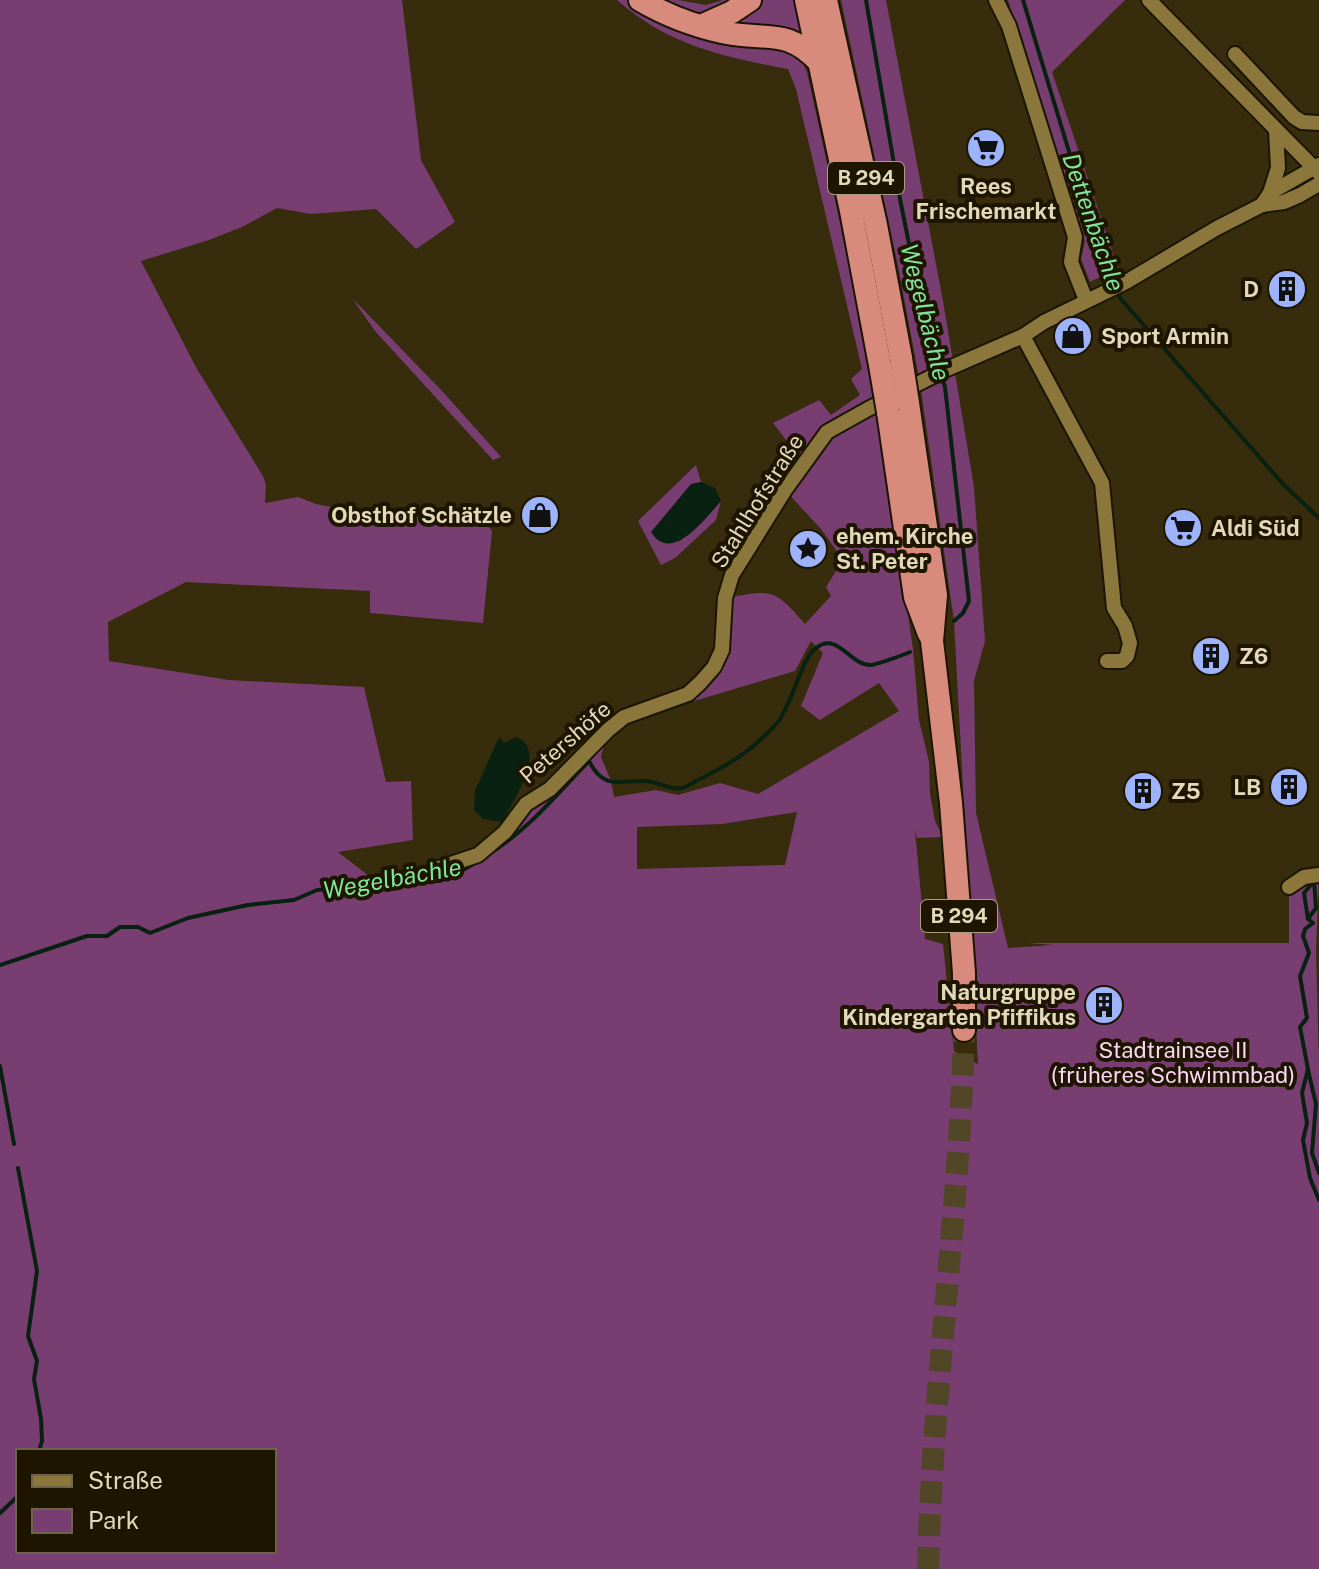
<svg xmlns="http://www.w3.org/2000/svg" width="1319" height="1569" font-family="'Public Sans',sans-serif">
	<rect width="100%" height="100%" fill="#372c0c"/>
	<!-- green -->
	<g fill="#783e72" fill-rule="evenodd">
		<path d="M0,0H402L421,160L455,222L416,249L376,209L311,214L277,208L242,227L209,240L141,261L197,369L263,476L266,485L265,503L298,497L316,504L356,512L415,515L476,509L492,531L483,623L370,613V591L186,582L108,622L109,661L229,680L364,687L386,782L411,781L413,840L338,852L369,876L372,886L429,875L470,859L608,730L601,757L611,781L614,797L656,790L678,795L720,783L758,794L899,711L879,683L820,720L801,706L823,653L811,641L795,671L694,701L688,694L714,667L725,598C772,590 773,587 805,624L831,596L826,587L843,560L821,529L785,490L804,463L773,423L819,400L831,415L860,395L851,379L862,369L796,89L788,69C723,57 668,45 617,0H678L706,5L723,0H795L803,34L801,59L807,72L871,364L913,649L919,720L929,762L930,794L935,821L943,837L917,838L915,830L925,939L943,944L954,1051L978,1064L954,621L920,383L898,266L841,0H886L943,301L974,487L985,641L974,681L976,813L1008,948L1053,945L1028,943H1289V880L1319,875L1316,950L1319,1062V1569H0ZM797,812L785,865L637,869V827L722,824ZM18,1451H274V1551H18Z"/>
		<path d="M1008,0H1125L1052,72L1118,268L1090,282L1081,259L1085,241Z"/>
		<path d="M352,298L443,392L501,457L493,460L375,331Z"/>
		<path d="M696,465L701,482L691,485L679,542L721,501L716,520L675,558L661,565L638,521Z"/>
	</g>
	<!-- water -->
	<g fill="#092110">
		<path d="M701,482L715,488L721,501C706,518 671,565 651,532L691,484Z"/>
		<path d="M499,737L504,743L516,737C549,748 512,803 502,822L483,819L474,810L475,791Z"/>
	</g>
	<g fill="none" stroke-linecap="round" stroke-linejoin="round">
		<!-- stream -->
		<g stroke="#092110" stroke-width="4">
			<path d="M866,0L900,199L925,323L945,387L969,601L963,613L954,621"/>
			<path d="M1023,0L1094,234L1120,298L1283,484L1319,518"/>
			<path d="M489,854C528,830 557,794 589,761C604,791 620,780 646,781C657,781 671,791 682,788C689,786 697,780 704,777C732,763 755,748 777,723C793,704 801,658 816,648C837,631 850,665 870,665C876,665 903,655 910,652"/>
			<path d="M446,872L463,870L475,863"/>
			<path d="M1314,881L1304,893L1308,919L1313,923L1305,929L1303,936L1309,953L1300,976L1307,1018L1300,1027L1308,1069L1302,1093L1307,1123L1303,1140L1310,1178L1319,1200"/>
			<path d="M1308,919L1316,908L1314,881"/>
			<path d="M0,965L87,936H107L120,927H138L150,933L188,918L248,905L294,900L317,890L372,886L433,874"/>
			<path d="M0,1066L14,1144"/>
			<path d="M1308,1070L1316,1104L1312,1153L1319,1173"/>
			<path d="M18,1168L37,1271L28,1336L37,1361L34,1379L41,1419L42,1441L39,1451"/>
			<path d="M0,1513L18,1496"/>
		</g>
		<!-- highway-tunnel -->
		<path stroke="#514626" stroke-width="22" stroke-dasharray="22 11" stroke-linecap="butt" d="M928,1569C932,1389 960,1210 964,1030"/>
		<!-- minor casing -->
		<g stroke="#1b1504" stroke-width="18">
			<g id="minor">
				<path d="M996,0L1009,26L1075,237L1071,262L1086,300"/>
				<path d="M1149,0L1319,173"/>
				<path d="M1235,54L1294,117L1302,122L1319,123"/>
				<path d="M1270,193L1278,168L1276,130"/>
				<path d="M1262,205L1270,193L1319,165"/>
				<path d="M1023,336L1102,483L1114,608L1125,626L1130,643L1127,656L1122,661H1107"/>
				<path d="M433,870L478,855L505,832L526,804L550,789L608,730L624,717L688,694L700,683L714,667L722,650L725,598L732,575L785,490L827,432L868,409L947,369L1023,336L1044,322L1126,282L1217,228L1262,205L1284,202L1300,195L1319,184"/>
				<path d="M1289,887L1304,877L1319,875"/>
			</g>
		</g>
		<!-- highway casing -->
		<g stroke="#1b1504" stroke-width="26">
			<g id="highway">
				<path d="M640,0C664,14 695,26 722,32C765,42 786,26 820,63"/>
				<path d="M806,0L851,211L880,365"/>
				<path d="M826,0L876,225L901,358"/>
				<path d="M703,25L732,12L750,0"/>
				<path d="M908,403L936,595L932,641L951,803L964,973V1030"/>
				<path d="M888,412L915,597L929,634"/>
			</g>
		</g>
		<!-- minor -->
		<use href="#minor" stroke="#8b773c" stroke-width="14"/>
		<!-- highway -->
		<use href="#highway" stroke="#d88a7c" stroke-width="22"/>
		<!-- highway-bridge casing -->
		<g stroke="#1b1504" stroke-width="26" stroke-linecap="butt">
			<g id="highway-bridge">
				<path d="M901,358L908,403"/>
				<path d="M880,365L888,412"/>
			</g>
		</g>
		<!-- highway-bridge -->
		<use href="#highway-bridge" stroke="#d88a7c" stroke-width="22"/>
	</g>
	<!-- icons -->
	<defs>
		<g id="supermarket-disc" transform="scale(2)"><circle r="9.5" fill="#9db4fd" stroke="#1d1500"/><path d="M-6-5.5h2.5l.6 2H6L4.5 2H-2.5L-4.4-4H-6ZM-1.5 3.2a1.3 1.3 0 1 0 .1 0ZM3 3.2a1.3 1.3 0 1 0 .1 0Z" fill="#111"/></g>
		<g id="building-disc" transform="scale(2)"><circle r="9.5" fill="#9db4fd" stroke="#1d1500"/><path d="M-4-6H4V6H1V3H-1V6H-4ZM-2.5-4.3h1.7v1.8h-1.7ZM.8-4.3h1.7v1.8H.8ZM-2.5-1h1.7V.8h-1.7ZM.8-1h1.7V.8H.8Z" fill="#111"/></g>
		<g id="shop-disc" transform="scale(2)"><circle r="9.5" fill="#9db4fd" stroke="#1d1500"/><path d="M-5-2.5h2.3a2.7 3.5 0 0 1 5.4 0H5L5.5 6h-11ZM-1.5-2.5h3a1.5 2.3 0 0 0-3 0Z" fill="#111"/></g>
		<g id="sight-disc" transform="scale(2)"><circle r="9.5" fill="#9db4fd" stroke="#1d1500"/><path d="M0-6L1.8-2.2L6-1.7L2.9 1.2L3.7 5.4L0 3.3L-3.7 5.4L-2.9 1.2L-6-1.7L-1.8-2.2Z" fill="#111"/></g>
	</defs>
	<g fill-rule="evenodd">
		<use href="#supermarket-disc" x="986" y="148"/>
		<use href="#building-disc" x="1287" y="289"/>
		<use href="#shop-disc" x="1073" y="336"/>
		<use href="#shop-disc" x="540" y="515"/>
		<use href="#supermarket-disc" x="1183" y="528"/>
		<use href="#sight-disc" x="808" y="549"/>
		<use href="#building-disc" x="1211" y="656"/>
		<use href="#building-disc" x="1289" y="787"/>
		<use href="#building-disc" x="1143" y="791"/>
		<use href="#building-disc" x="1104" y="1005"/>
	</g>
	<g text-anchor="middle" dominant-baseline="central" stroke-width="8" stroke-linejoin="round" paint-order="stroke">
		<!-- shield labels -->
		<g fill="#1d1500" stroke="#a79e82" stroke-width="2">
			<rect x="828" y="162" width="76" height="32" rx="6"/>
			<rect x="921" y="900" width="76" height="32" rx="6"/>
		</g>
		<g font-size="20" font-weight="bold" fill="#e2d8ba">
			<text x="866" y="178">B 294</text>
			<text x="959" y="916">B 294</text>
		</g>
		<!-- poi labels -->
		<g font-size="22" font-weight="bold" fill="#e2d8ba" stroke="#1d1500" text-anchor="start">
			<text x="986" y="186" text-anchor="middle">Rees<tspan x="986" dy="25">Frischemarkt</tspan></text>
			<text x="1259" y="289" text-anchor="end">D</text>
			<text x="1101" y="336">Sport Armin</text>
			<text x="512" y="515" text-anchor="end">Obsthof Schätzle</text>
			<text x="1211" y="528">Aldi Süd</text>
			<text x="836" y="536">ehem. Kirche<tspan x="836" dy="25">St. Peter</tspan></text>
			<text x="1239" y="656">Z6</text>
			<text x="1261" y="787" text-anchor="end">LB</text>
			<text x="1171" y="791">Z5</text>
			<text x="1076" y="992" text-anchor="end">Naturgruppe<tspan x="1076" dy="25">Kindergarten Pfiffikus</tspan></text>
		</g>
		<!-- street labels -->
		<g font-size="22" fill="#e2d8ba" stroke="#1d1500">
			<text transform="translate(757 501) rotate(-58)">Stahlhofstraße</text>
			<text transform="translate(565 742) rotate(-41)">Petershöfe</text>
		</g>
		<!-- park labels -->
		<g font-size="22" fill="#fbd6f6" stroke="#1d1500">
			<text x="1173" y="1050">Stadtrainsee II<tspan x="1173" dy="25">(früheres Schwimmbad)</tspan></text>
		</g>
		<!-- water labels -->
		<g font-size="24" font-style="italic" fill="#7ee599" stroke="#1d1500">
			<text transform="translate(1094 222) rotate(71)">Dettenbächle</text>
			<text transform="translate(926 312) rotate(76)">Wegelbächle</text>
			<text transform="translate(392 878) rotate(-10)">Wegelbächle</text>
		</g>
	</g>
	<!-- legend -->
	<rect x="16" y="1449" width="260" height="104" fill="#1d1500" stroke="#6c634a" stroke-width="2"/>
	<rect x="32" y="1475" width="40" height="12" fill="#8b773c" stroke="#6c634a" stroke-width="2"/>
	<text x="88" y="1489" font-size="24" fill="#e2d8ba">Straße</text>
	<rect x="32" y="1509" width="40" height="24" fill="#783e72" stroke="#6c634a" stroke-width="2"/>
	<text x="88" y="1529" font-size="24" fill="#e2d8ba">Park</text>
</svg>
